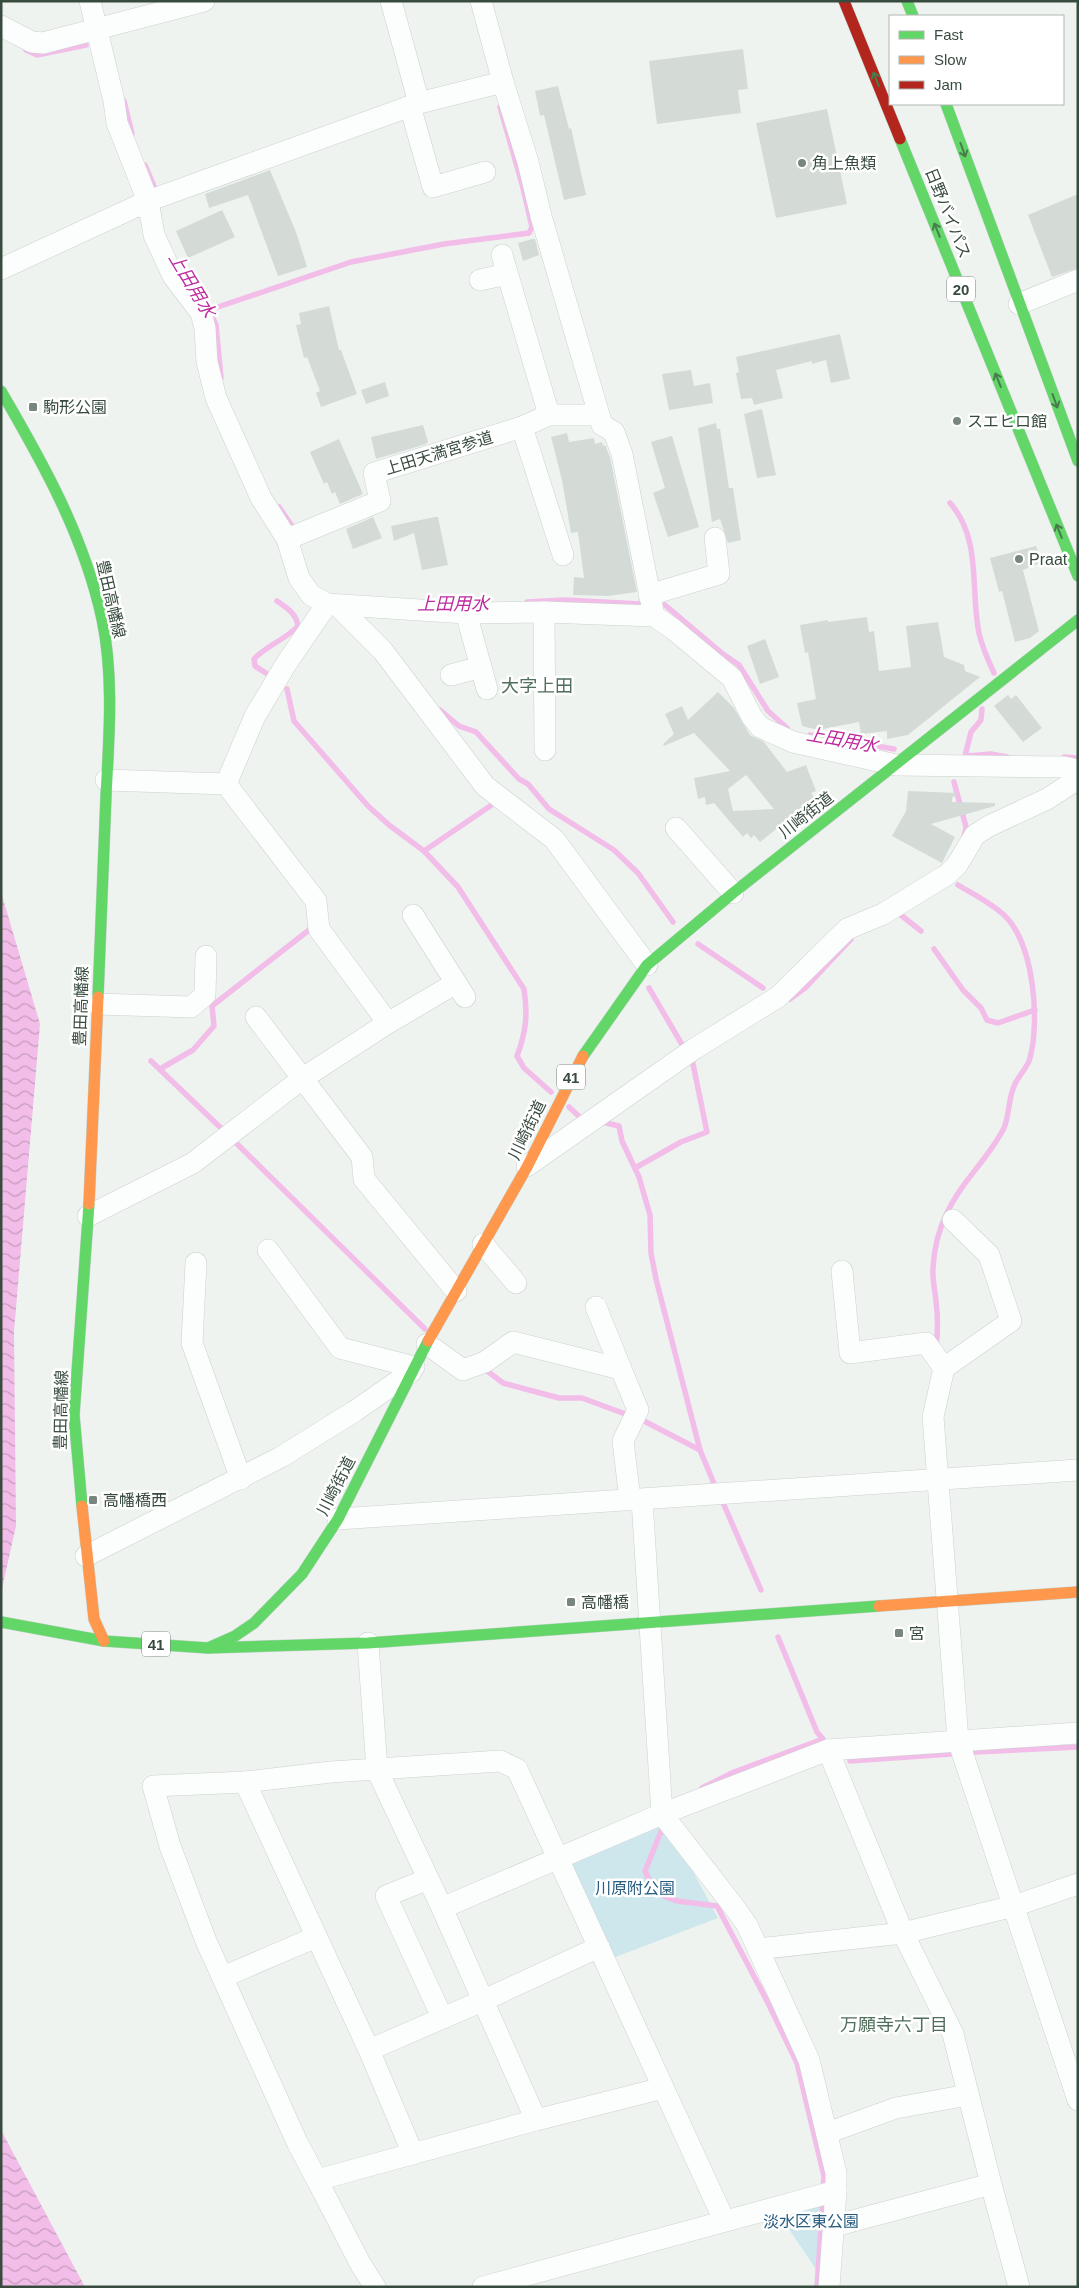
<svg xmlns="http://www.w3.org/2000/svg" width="1079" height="2288" font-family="Arial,'Noto Sans JP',sans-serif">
	<defs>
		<pattern id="water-waves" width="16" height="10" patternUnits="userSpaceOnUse" patternTransform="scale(1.25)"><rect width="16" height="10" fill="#f2bde8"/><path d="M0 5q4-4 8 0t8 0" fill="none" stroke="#c59cbd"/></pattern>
	</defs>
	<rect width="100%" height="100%" fill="#eef3f0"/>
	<!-- park -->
	<g fill="#cee7ed">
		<path d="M662,1814L718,1918L605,1961L559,1858Z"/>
		<path d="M836,2191L828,2287L774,2207Z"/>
	</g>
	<!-- water -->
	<g fill="url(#water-waves)">
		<path d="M1,892L40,1024L14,1332L16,1526L1,1593Z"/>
		<path d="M1,2130L85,2287H1Z"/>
	</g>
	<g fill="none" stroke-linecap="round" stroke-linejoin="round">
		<!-- stream -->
		<g stroke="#f2bde8" stroke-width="5.5">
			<path d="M26,50L37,55L86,45"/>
			<path d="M124,101L132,134"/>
			<path d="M145,165L154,186"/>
			<path d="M209,310L351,262L444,244L529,233L532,227L522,184L500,107"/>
			<path d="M211,314L216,325L221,378"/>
			<path d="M950,503C982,539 970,589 979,633C982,647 988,660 994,673"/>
			<path d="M279,507L292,526"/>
			<path d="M527,602L565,600L641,604"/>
			<path d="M665,605L723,654L739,665L768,711L787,728"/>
			<path d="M269,675L255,666L254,659C267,645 285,640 298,626C296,613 287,608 277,601"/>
			<path d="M287,689L294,721L368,806L389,825L424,851L458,887L524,989C528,1015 526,1032 517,1056L524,1068L551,1092"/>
			<path d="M440,710L459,726L476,732L519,779L528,784L549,809L614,850L638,873L673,922"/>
			<path d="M810,735L894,749"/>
			<path d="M965,756L971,732L981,720L982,709"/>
			<path d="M967,756L991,754L1007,757"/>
			<path d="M1064,757L1078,758"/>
			<path d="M954,782L966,827L964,838"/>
			<path d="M424,851L496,802"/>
			<path d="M897,912L921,931"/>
			<path d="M698,944L763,988"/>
			<path d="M934,949L963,990L981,1008L987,1020L998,1023L1035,1010"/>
			<path d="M649,988L684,1048"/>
			<path d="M790,999L805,988L851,939"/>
			<path d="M151,1061L222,1129"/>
			<path d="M160,1069L193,1050L214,1026L212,1006L309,930L312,926"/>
			<path d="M569,1107L583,1120"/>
			<path d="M602,1122L619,1126L622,1141L639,1177L650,1215L651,1253L656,1279L700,1450L715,1486"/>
			<path d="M234,1141L425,1329"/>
			<path d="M635,1168L681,1142L707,1132L692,1059"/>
			<path d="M936,1347C938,1332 938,1317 936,1301C935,1290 932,1278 933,1268C934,1249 939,1229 947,1213C961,1182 989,1158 1004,1128C1010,1113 1008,1098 1015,1084C1019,1075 1028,1067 1030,1058C1040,1020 1034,945 1005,916C993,904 973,894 958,885"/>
			<path d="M486,1370L503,1383L559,1398H582L628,1415"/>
			<path d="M642,1420L700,1450"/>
			<path d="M724,1505L761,1590"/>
			<path d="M975,1752L1078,1747"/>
			<path d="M850,1761L951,1754"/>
			<path d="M702,1788L734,1772L823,1739L817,1732L778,1637"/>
			<path d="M664,1824L645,1871L655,1893L677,1901L717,1906L767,2001L797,2063L824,2176L823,2190"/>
			<path d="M817,2287L823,2199"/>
		</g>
	</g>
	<!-- building -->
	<g fill="#d4dbd7" fill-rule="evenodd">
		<path d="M743,49L748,89L738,90L741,113L657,124L649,61Z"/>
		<path d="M558,86L569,129L571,128L586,195L564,200L544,115L540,116L535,91Z"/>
		<path d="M827,109L847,204L776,218L756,123Z"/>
		<path d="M270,170L296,232L307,267L278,276L248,195L209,208L205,194Z"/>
		<path d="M1078,194V268L1052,277L1028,215Z"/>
		<path d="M222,210L235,237L188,258L176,231Z"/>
		<path d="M532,239H535L539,255L523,261L518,243Z"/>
		<path d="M329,306L339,350H341L357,394L321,407L316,393L320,391L307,357L304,358L296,325L301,324L299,313Z"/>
		<path d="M840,334L850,379L831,383L826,360L812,364V361L776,370L783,398L754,405L752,398L741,399L736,373L739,372L736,357Z"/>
		<path d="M691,370L694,386L710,383L713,403L669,410L662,374Z"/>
		<path d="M385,382L389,396L366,404L361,390Z"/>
		<path d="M762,409L776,475L757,478L744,414Z"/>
		<path d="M716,423L717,429H720L729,488H733L741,540L728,543L720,519L712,522L698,428Z"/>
		<path d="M423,425L428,442L426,444L376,459L371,437Z"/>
		<path d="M567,433L569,442L594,438L595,444L602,442L603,446L605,445L610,457L637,592L608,596L573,595L574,577L584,578L578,532L571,533L562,480L551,437Z"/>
		<path d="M672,436L699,527L668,537L653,493L665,488L651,442Z"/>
		<path d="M339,439L363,494L340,504L335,492L332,494L327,482L324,484L310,452Z"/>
		<path d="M373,517L382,538L353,549L346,529Z"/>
		<path d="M435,517H438L448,565L422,570L414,533L394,541L391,526Z"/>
		<path d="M1036,546L1042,562L1023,570L1039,631L1030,638L1015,642L1002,591L999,592L990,558Z"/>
		<path d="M867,617L869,632L874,631L879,671L911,667L906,626L938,622L944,657L964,665L965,671L980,677L908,735L887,739V731L861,734L859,722L818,730L802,726L797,703L816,699L808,652L805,653L800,625L828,620V622Z"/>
		<path d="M765,639L779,677L760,684L747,646Z"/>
		<path d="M718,692L734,708L750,735L764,742L787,772L806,765L816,791L811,793L820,804L782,832L779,827L760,842L754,835L751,838L747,833L743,837L714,803L706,805L705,797L698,799L694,778L730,771L694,733L664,746L663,744L674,734L665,714L682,706L688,720ZM746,775L774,809L733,811L728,789Z"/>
		<path d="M1008,695L1011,699L1016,695L1042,728L1023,742L994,706Z"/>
		<path d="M908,791L958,793L952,798V802L995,803V806L931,824L955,837L942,863L892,836L906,811Z"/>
	</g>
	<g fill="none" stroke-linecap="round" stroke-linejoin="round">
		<!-- street casing -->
		<g stroke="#cbd1ce" stroke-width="22">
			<g id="street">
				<path d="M90,1L114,101L117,123L148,201L419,103L503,82"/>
				<path d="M391,1L419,103"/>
				<path d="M481,1L503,82L528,162L541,216L602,425L614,432L622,454L654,616"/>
				<path d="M1,26L32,42L43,43L204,1"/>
				<path d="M410,106L433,187L485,172"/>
				<path d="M502,255L549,415"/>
				<path d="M1,269L148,201L154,235L173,276L201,313L205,328L207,362L216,398L261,498L287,539L299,578L311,595L327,604L466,613L544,612L654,616L673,629L732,678L752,717L760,727L793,742L896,765L1064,767L1078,770"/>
				<path d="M480,280L507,274"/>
				<path d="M1019,304L1078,280"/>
				<path d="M522,427L563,555"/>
				<path d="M287,539L380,501L374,473L522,427L549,415H599"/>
				<path d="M649,595L719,574L715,538"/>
				<path d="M338,606L383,651L485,786L554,839L647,965"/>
				<path d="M544,612L545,750"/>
				<path d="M466,613L487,689"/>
				<path d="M451,675L481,667"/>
				<path d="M226,784L255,716L286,664L327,604"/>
				<path d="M676,828L733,893"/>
				<path d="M413,915L465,997"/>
				<path d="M97,1004L191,1007L205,995L206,956"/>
				<path d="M256,1017L362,1157L364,1179L456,1291"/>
				<path d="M388,1023L456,983"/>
				<path d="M527,1166L694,1049L778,997L847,929L883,914L948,874L957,865L975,835L989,826L1047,799L1078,779"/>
				<path d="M88,1216L193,1163L303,1078L388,1023L319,929L316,901L226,784L106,780"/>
				<path d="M953,1220L989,1255L1011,1321L944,1368L933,1417L958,1740L1078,2100"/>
				<path d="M483,1244L516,1283"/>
				<path d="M268,1250L340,1348L414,1367"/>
				<path d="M196,1263L192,1343L241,1479"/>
				<path d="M842,1271L850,1353L926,1343L944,1368"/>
				<path d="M596,1307L621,1369"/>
				<path d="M427,1344L463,1370L485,1362L513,1342L621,1369L638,1410L623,1441L630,1500"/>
				<path d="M642,1500L662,1814L735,1908L747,1925L809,2060L836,2173V2191"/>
				<path d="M338,1519L1078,1470"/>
				<path d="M86,1556L281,1457L355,1411L411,1372"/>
				<path d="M368,1643L377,1770L442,1908L536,2120L317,2180L361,2265L375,2287"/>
				<path d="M828,1750L903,1933L953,2034L991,2184L1019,2287"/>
				<path d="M245,1782L369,2050L413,2154"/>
				<path d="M428,1879L386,1896L442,2017"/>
				<path d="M442,1908L662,1814L828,1750L1078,1733"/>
				<path d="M758,1949L903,1933L1014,1906L1078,1884"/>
				<path d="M223,1977L316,1937"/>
				<path d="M369,2050L482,2001L599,1947"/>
				<path d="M536,2120L663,2088"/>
				<path d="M827,2133L896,2108L968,2095"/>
				<path d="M317,2180L297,2142L206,1941L170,1846L153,1786L245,1782L331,1772L500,1761L517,1769L724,2220"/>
				<path d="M834,2226L991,2184"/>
				<path d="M483,2287L836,2191L829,2287"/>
			</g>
		</g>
		<!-- fast casing -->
		<g stroke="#c5d3cc" stroke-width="12">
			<g id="fast">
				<path d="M907,1L913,16"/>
				<path d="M946,104L1078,461"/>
				<path d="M900,139L1078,576"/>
				<path d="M1,391C43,463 84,536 102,619C114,676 109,738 106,796C103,863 101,930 98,997"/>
				<path d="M583,1056L647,965L733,893L1078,620"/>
				<path d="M82,1506L74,1415L89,1204"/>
				<path d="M1,1622L104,1641L208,1648L235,1636L254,1623L302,1574L338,1519L428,1341"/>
				<path d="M208,1648L368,1643L879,1606"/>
			</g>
		</g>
		<!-- slow casing -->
		<g stroke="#c5d3cc" stroke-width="12">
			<g id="slow">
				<path d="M89,1204L98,997"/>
				<path d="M428,1341L527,1167L583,1056"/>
				<path d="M82,1506L94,1619L104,1641"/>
				<path d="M879,1606L1078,1592"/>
			</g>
		</g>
		<!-- jam casing -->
		<g stroke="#c5d3cc" stroke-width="12">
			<path id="jam" d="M844,1L900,139"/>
		</g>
		<!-- street -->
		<use href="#street" stroke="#fcfdfd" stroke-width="21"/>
		<!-- fast -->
		<use href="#fast" stroke="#63d668" stroke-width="11"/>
		<!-- slow -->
		<use href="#slow" stroke="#ff974d" stroke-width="11"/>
		<!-- jam -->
		<use href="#jam" stroke="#b3261e" stroke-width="11"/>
	</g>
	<!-- one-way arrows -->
	<defs><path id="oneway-shaft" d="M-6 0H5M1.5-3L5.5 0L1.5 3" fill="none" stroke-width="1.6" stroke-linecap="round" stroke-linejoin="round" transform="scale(1.25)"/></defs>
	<g stroke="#477c4d">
		<use href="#oneway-shaft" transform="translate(876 79) rotate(-112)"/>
		<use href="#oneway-shaft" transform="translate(963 150) rotate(70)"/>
		<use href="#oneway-shaft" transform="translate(937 230) rotate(-112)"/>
		<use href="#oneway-shaft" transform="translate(998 380) rotate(-112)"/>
		<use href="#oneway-shaft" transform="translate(1055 401) rotate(70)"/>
		<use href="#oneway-shaft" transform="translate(1059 531) rotate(-112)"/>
	</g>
	<!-- markers -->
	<g fill="#78867d" stroke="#fff" stroke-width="2">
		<circle cx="802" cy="163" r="5"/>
		<rect x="28" y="402" width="10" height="10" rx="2.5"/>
		<circle cx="957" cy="421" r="5"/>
		<circle cx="1019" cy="559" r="5"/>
		<rect x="88" y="1495" width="10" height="10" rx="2.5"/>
		<rect x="566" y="1597" width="10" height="10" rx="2.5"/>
		<rect x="894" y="1628" width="10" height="10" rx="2.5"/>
	</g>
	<g text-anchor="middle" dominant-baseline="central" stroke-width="5" stroke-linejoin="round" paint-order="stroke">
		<!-- shield labels -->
		<g fill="#fff" stroke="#748179" stroke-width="1">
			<rect x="947" y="276.5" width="28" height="25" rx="4"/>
			<rect x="557" y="1064.5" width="28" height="25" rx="4"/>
			<rect x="142" y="1631.5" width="28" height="25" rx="4"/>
		</g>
		<g font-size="15" font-weight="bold" fill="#384b3f">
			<text x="961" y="289">20</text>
			<text x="571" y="1077">41</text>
			<text x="156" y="1644">41</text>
		</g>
		<!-- poi labels -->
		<g font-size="16" fill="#384b3f" stroke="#fff" text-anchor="start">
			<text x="812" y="163">角上魚類</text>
			<text x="43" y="407">駒形公園</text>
			<text x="967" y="421">スエヒロ館</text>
			<text x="1029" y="559">Praat</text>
			<text x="103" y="1500">高幡橋西</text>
			<text x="581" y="1602">高幡橋</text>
			<text x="909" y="1633">宮</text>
		</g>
		<!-- street labels -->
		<g font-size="16" fill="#384b3f" stroke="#fff">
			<text transform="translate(948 213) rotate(68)">日野バイパス</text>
			<text transform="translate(439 453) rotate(-17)">上田天満宮参道</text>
			<text transform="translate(111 599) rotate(77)">豊田高幡線</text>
			<text transform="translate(806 815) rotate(-38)">川崎街道</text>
			<text transform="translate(81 1006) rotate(-88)">豊田高幡線</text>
			<text transform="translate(527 1130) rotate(-64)">川崎街道</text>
			<text transform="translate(61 1410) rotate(-89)">豊田高幡線</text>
			<text transform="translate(336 1486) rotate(-63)">川崎街道</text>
		</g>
		<!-- park labels -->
		<g font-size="16" fill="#285d80" stroke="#fff">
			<text x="635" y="1888">川原附公園</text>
			<text x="811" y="2221">淡水区東公園</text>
		</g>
		<!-- water labels -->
		<g font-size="18" font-style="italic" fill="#bd2b9f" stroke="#fff">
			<text transform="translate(192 285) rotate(59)">上田用水</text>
			<text x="453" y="604">上田用水</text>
			<text transform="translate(842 740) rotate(10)">上田用水</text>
		</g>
		<!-- neighbourhood labels -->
		<g font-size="18" fill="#4f6e5b" stroke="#fff">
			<text x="537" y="686">大字上田</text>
			<text x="894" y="2025">万願寺六丁目</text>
		</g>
	</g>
	<!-- border -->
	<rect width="1079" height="2288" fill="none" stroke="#384b3f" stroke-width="5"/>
	<!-- legend -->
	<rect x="889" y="15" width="175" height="90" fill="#ffffff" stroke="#afb7b2"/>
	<rect x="899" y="31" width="25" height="8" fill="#63d668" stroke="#afb7b2"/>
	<text x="934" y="40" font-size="15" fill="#384b3f">Fast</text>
	<rect x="899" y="56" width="25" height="8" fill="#ff974d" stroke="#afb7b2"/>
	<text x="934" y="65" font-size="15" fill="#384b3f">Slow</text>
	<rect x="899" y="81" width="25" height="8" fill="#b3261e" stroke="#afb7b2"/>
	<text x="934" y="90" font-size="15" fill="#384b3f">Jam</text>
</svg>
